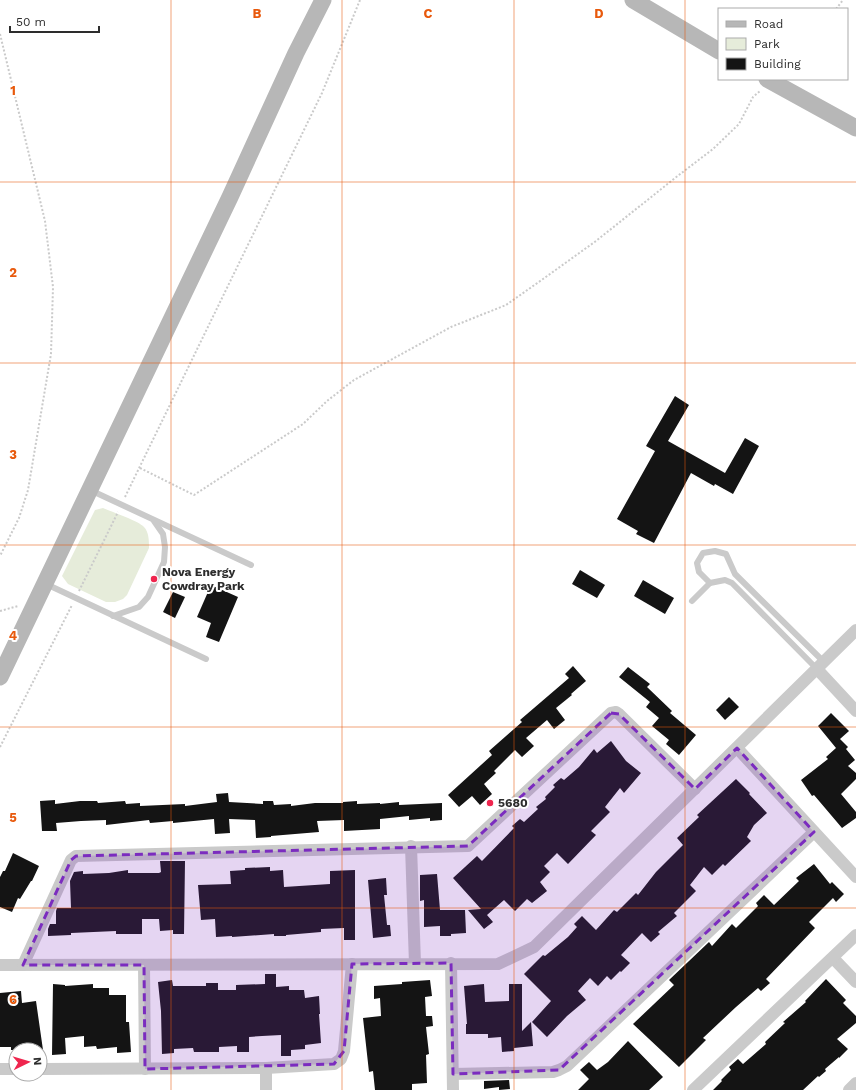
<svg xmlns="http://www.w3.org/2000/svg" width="856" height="1090" font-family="'Work Sans',sans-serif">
	<rect width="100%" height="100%" fill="#fff"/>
	<!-- green -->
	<path fill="#e6ecda" d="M103,508C112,512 139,521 144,527C149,532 149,541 149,548L127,595L123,599L115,602H106L68,584L62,576L95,510Z"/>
	<!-- building -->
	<g fill="#141414">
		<path d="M675,396L689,405L668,441L725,473L745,438L759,446L733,494L715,484L714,486L691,473L654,543L636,534L638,531L617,519L655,451L646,446Z"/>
		<path d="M580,570L605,585L597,598L572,584Z"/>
		<path d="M643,580L674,598L665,614L634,596Z"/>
		<path d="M211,585L238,597L219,642L206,637L211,623L197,617Z"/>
		<path d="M173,592L185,597L175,618L163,612Z"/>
		<path d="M573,666L586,681L571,694L572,695L556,708L565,720L554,729L547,720L526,738L534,746L522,757L515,750L494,771L496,773L484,784L492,794L480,805L472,796L459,807L448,795L492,755L489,751L522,722L520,720L569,678L565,674Z"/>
		<path d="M628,667L650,684L647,687L672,711L670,713L696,735L679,755L666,744L669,740L652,726L659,718L646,707L650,702L619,677Z"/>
		<path d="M729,697L739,707L725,720L716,710Z"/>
		<path d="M831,713L849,731L840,739L848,747L846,749L855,760L848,766L856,773V779L841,794L856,812V818L842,828L814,795L812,796L801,780L828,759L826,757L836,748L818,726Z"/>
		<path d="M611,741L626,761L641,773L624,793L620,788L605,807L610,812L591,831L596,835L568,864L557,853L544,866L550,872L540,882L547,891L532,903L527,899L515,911L504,900L487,915L493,922L484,929L468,910L481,909L453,878L477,856L482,861L514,828L512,826L520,819L524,822L538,809L536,807L546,799L545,797L555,787L553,785L561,778L564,780L579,767L594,749L597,753Z"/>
		<path d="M736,779L750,793L749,794L767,813L754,825L747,837L751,841L725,866L723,864L712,875L704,867L690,885L696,891L674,913L677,916L658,932L660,934L651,942L642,933L621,955L630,963L621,972L620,971L611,980L607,976L598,986L590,978L578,991L586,1000L567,1016L547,1037L532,1022L551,1001L524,974L543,955L545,956L568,937L577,927L574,924L582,916L596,930L614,910L617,912L636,893L638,895L656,872L683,845L677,838L699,817L697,815Z"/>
		<path d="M228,793L229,802L263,804V801H273L274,805L291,804V806L315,803H343V802L357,801V804L380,803V804L399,802V805L442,803V820L430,821V818L409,820V816L380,819V829L344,831V820L317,821L319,832L271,836V837L256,838L255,820L229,819L230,833L215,834L214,819L173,823V821L150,823L149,820L106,825V820L81,821L56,823L57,831H42L40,801L55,800V804L80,801H97L98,803L125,801L126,804L140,803V806L185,804V806L217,802L216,794Z"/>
		<path d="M13,853L39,866L32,881H31L20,899L18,898L12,912L0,907V877L3,871H5Z"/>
		<path d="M160,861H185L184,934H173V930L160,931L159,919H142V934H116V931L71,933V935L48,936V929L50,924H56V911L57,908H71L70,881L74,872L83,871V874L109,873L128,870V873H159L161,872Z"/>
		<path d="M814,864L830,884L832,882L844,894L836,902L833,898L809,922L815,928L766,979L770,983L761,991L758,988L736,1007L703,1038L706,1040L679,1067L633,1024L674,985L669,980L709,942L712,946L732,924L736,928L758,906L756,903L764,895L774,905L799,881L796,878Z"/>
		<path d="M270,867V871L283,870L284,887L330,884V871L355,870V940H344V928L321,929V932L286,935V936H274V934L232,937V936L216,937L215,919L201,920L198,885L231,884L230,871L245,870V868Z"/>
		<path d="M437,874L440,910H465L466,933L451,934V936H440V926L424,927V900L420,901V875Z"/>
		<path d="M386,878L387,895H384L387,925H390L391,936L373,938L368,880Z"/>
		<path d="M265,974H276V987L289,986V990H304L305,998L319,996L320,1014H319L321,1043L305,1045V1049L291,1050V1056H281V1035L262,1036L249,1037V1052H237V1046L219,1047V1052H194L193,1048L174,1049V1053L162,1054L161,1011L158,982L172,980L173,986H206V983H218V990H236V985L265,984Z"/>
		<path d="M826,979L846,1000L843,1003L856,1016V1023L837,1039L848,1049L839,1058V1057L825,1069L826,1071L819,1077L818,1076L803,1090H713L722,1081L721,1080L731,1070L729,1067L738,1059L743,1064L766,1044L765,1042L785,1023L783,1022L806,1002L805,1001Z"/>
		<path d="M430,980L432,996L425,997L426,1016H432L433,1026L426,1027L429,1054L426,1055L427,1083L412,1084V1090H375L373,1071L369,1072L363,1018L381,1016L380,998L374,999V986L402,984V982Z"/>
		<path d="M53,984L65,985V986L93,984V988H109V995H126V1022H129L131,1052L117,1053V1047L97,1049L96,1046L84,1047V1036L65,1038L66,1054L52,1055Z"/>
		<path d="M484,984L485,1002L509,1001V984H522V1031L531,1022L533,1046L514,1048V1051L502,1052L501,1037L488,1038V1034H466V1024H467L464,986Z"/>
		<path d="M21,991L22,1003L36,1001L43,1050H11V1047H0V993Z"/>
		<path d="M628,1041L663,1077L649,1090H578L589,1079L580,1070L589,1062L597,1070L608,1062Z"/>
		<path d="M509,1080L510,1089L499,1090V1087L484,1089V1081Z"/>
	</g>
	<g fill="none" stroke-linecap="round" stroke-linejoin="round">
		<!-- path -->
		<g stroke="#cacaca" stroke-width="2" stroke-dasharray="2 2" stroke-linecap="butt">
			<path d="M836,9L843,0"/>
			<path d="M0,34L45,221L53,287L51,354L28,490L19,518L0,556"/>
			<path d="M140,468L194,495L303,424L327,401L354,380L451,327L506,305L543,279L596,241L675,178L713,149L739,124L753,97L760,91"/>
			<path d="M125,497L322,93L360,0"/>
			<path d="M79,591L118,512"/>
			<path d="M0,611L18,606"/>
			<path d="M0,747L72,605"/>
		</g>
		<!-- lane -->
		<g stroke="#cacaca" stroke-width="6">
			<path d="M90,490L251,565"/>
			<path d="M46,584L206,659"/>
			<path d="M692,601L710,583"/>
			<path d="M113,616L139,607L148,597L164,562L165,547L163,534L154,521"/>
			<path d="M817,669L732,583L725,580L710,583L699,572L697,563L703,553L715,551L726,554L735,574L824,662"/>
		</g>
		<!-- street -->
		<g stroke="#cacaca" stroke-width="12">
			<path d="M817,669L856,711"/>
			<path d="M737,748L856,877"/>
			<path d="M411,846L415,964"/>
			<path d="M833,958L856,982"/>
			<path d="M451,963L453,1090"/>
			<path d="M0,965L498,964L534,947L856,630"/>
			<path d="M23,965L71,860L76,856L468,846L611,713L616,712L619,714L695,789"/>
			<path d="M144,965L145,1069"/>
			<path d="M0,1069H16"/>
			<path d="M40,1069L266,1068L334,1064L341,1059L344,1051L352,964"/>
			<path d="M453,1074L553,1072L559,1070L567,1066L814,832"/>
			<path d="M266,1090V1068"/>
			<path d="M693,1090L856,935"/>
			<path d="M849,1090L856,1083"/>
		</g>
		<!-- secondary -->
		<g stroke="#b7b7b7" stroke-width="17">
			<path d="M633,0L719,51"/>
			<path d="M767,79L856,128"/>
			<path d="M0,677L230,197L296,53L323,0"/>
		</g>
	</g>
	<!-- marked area -->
	<path fill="#7b2cbf" fill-opacity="0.2" stroke="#7b2cbf" stroke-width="3" stroke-dasharray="8 5" stroke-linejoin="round" d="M611,713L619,714L695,789L737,748L814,832L559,1070L453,1074L451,963L352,964L344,1051L334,1064L145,1069L144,965H23L71,860L76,856L468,846Z"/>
	<!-- grid -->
	<path fill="none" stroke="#e8590c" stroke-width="1" stroke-opacity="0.55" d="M171,0V1090M342,0V1090M514,0V1090M685,0V1090M0,182H856M0,363H856M0,545H856M0,727H856M0,908H856"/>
	<!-- markers -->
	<g fill="#ef254e" stroke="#fff" stroke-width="1.5">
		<circle cx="154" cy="579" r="4"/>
		<circle cx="490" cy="803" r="4"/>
	</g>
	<g text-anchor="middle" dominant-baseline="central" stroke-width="4" stroke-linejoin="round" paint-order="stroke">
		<!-- poi labels -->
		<g font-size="12" font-weight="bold" fill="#2d2d2d" stroke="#fff" text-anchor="start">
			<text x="162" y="572">Nova Energy<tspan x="162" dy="14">Cowdray Park</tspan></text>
			<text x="498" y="803">5680</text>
		</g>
	</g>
	<g font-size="13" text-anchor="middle" font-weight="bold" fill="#e8590c" stroke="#fff" stroke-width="4" stroke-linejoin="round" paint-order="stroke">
		<text x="257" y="18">B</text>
		<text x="428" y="18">C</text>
		<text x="599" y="18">D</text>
		<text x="13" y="95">1</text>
		<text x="13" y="277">2</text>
		<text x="13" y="459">3</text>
		<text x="13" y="640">4</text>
		<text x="13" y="822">5</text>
		<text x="13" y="1004">6</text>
	</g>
	<!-- legend -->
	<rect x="718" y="8" width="130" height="72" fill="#ffffff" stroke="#ababab"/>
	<rect x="726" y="21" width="20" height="6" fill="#b7b7b7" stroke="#ababab"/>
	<text x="754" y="28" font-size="12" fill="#2d2d2d">Road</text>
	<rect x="726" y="38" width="20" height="12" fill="#e6ecda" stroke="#ababab"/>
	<text x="754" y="48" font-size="12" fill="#2d2d2d">Park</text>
	<rect x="726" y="58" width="20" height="12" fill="#141414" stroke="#ababab"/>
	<text x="754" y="68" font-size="12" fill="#2d2d2d">Building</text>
	<!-- north arrow -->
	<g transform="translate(28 1062) rotate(85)"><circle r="19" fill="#ffffff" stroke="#ababab"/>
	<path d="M0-3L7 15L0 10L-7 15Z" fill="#ef254e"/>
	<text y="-6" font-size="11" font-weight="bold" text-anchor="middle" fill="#2d2d2d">N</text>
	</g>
	<!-- scale -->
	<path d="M10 26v6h89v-6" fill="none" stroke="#2d2d2d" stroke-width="2"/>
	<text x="16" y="26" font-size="12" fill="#2d2d2d" stroke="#ffffff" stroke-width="3" paint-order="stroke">50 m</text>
</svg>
